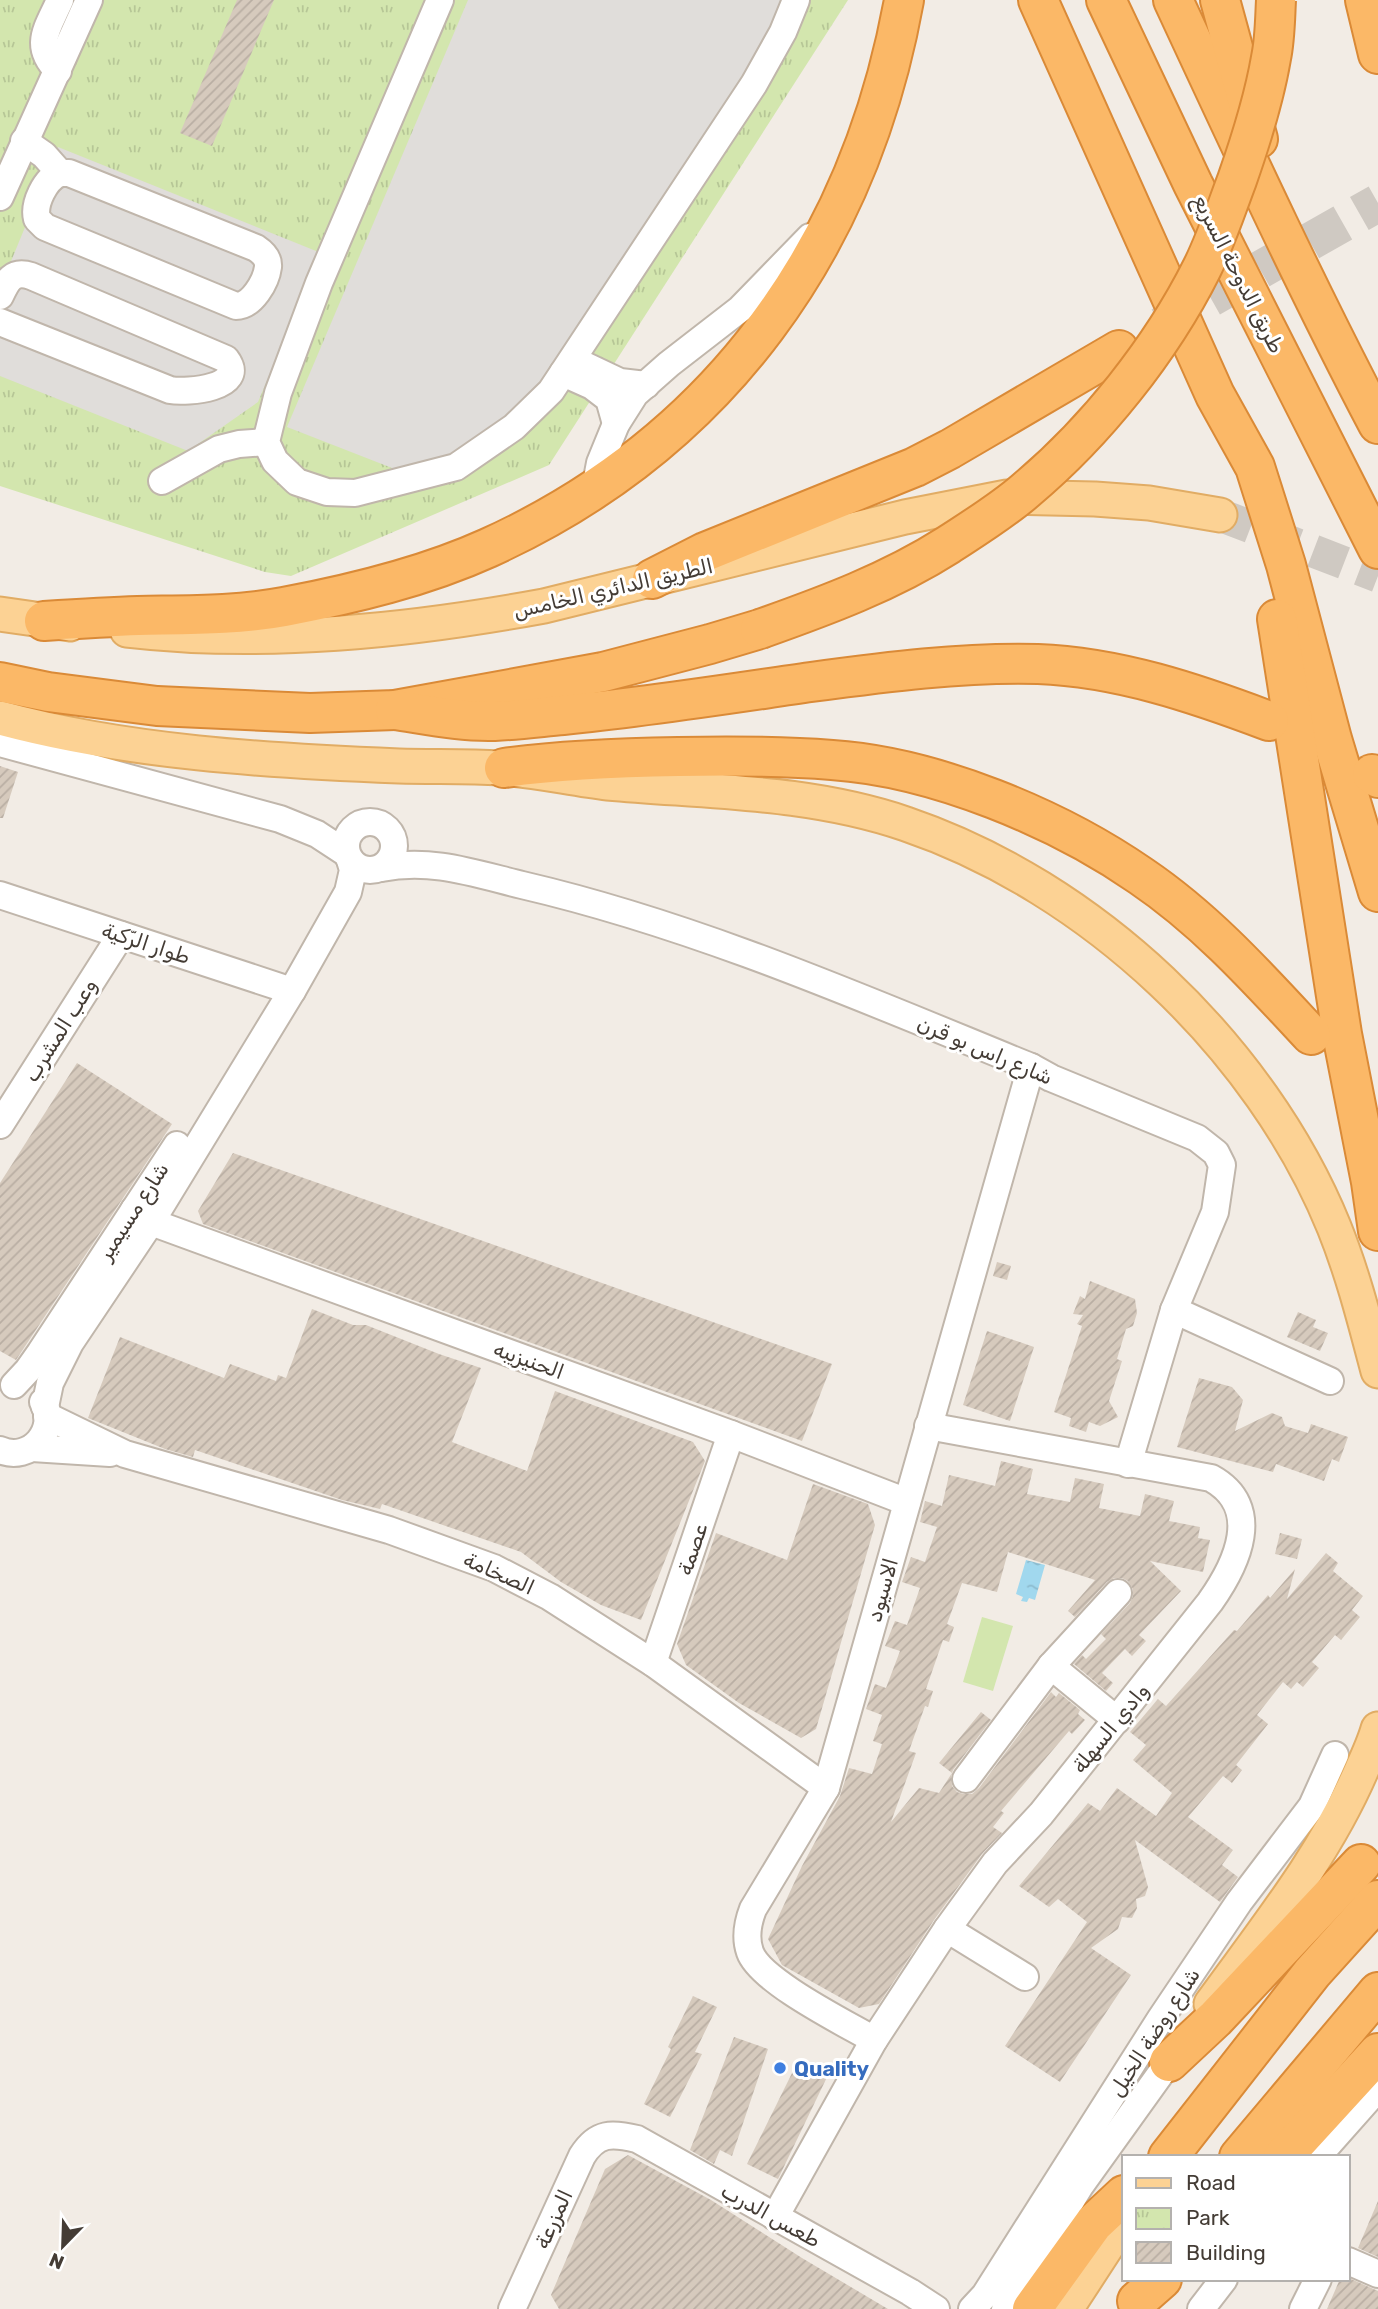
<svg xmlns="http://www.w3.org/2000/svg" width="1378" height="2309" font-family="Rubik,Cairo,sans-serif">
	<defs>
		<pattern id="park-tufts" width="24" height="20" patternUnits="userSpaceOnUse" patternTransform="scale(1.75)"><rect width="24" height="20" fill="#d3e6ae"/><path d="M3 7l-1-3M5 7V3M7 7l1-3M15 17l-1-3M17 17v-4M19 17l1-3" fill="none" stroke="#b6c696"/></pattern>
		<pattern id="water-ripples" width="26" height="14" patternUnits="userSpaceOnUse" patternTransform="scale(1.75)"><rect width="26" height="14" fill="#a1d8ee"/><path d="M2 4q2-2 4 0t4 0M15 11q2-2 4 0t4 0" fill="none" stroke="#8cbacd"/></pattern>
		<pattern id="building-hatch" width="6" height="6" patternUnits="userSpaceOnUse" patternTransform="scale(1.75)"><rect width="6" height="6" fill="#d6cabd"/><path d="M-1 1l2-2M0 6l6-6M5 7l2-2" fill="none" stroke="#b9aea3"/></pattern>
	</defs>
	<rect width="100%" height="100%" fill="#f2ece5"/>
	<!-- park -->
	<path fill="url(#park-tufts)" d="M0,0H848L549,465L291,576L265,572L0,486Z"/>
	<!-- pitch -->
	<path fill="#d3e6ae" d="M982,1617L1013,1626L993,1691L963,1682Z"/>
	<!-- parking -->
	<g fill="#e0ddda">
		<path d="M468,0H785L777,19L650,236L573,354L488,440L410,475L287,427Z"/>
		<path d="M58,147L321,253L258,402L188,451L0,376V288Z"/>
	</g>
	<!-- water -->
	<path fill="url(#water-ripples)" d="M1026,1560L1045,1565L1035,1600L1029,1598L1027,1602L1021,1601L1023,1597L1016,1594Z"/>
	<!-- building -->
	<g fill="url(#building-hatch)">
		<path d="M237,0H274L212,146L180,133Z"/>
		<path d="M0,766L18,772L3,818H0Z"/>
		<path d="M77,1063L172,1124L16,1360L0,1351V1183Z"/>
		<path d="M233,1153L832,1364L802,1441L203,1224L198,1211Z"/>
		<path d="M997,1262L1011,1266L1007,1280L993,1276Z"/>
		<path d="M1090,1281L1135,1299L1137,1313L1133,1326L1126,1329L1117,1359L1122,1361L1109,1401L1118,1417L1100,1426L1089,1422L1086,1432L1069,1426L1071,1418L1054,1412L1082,1326L1077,1324L1083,1315L1073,1314L1080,1296L1085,1299Z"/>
		<path d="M312,1309L353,1325H366L439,1354L481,1368L452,1442L527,1471L555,1391L693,1442L705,1461L641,1620L601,1605L561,1582L521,1552L382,1504L380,1509L342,1500L195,1450L193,1457L165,1449L88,1418L120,1337L224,1378L230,1364L276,1381L278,1375L286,1378Z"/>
		<path d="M1298,1312L1316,1320L1313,1327L1328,1333L1320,1351L1287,1337Z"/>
		<path d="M987,1331L1034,1347L1010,1421L963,1405Z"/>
		<path d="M1199,1378L1232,1387L1243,1400L1235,1431L1272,1413L1282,1417L1285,1426L1308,1433L1311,1424L1348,1437L1339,1462L1332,1459L1324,1481L1276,1464L1273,1472L1177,1447Z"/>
		<path d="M1001,1461L1033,1469L1027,1494L1070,1502L1075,1478L1104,1484L1099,1508L1140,1516L1145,1494L1174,1501L1169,1521L1200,1527L1198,1538L1210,1540L1203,1572L1150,1561L1181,1591L1139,1635L1146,1641L1132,1656L1125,1649L1102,1673L1113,1683L1106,1691L1074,1664L1082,1655L1086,1659L1106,1639L1101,1634L1130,1603L1133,1596V1589L1128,1581L1122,1578H1114L1107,1582L1075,1617L1068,1611L1095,1580L1008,1552L997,1592L962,1583L947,1624L954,1627L949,1642L943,1640L926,1689L933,1691L928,1707L925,1706L909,1751L916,1753L891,1822L919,1788L939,1793L952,1773L939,1763L981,1712L991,1720L953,1770L951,1776L952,1786L957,1792L963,1794H972L979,1788L1051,1692L1056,1697L1059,1693L1080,1710L1078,1714L1085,1720L1072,1734L1069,1731L1001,1811L1004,1813L993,1827L1002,1833L982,1854L934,1920L879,2004L859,2008L782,1965L768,1939L802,1866L840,1796L849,1768L872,1774L882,1744L873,1741L882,1715L866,1709L875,1684L886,1688L900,1651L885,1646L895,1621L907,1625L920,1588L902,1582L911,1557L925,1562L937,1527L920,1522L925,1501L942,1506L949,1475L995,1486Z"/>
		<path d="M813,1484L868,1504L875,1525L816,1729L801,1738L739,1703L686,1665L677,1644L716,1533L787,1560Z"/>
		<path d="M1280,1533L1302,1539L1297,1559L1275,1554Z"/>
		<path d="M1326,1553L1338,1563L1333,1571L1363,1596L1352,1610L1360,1617L1341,1640L1335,1635L1312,1662L1319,1668L1303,1687L1297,1682L1291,1689L1283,1682L1257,1715L1268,1724L1236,1765L1242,1770L1232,1783L1223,1776L1188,1817L1233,1850L1222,1865L1238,1877L1220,1902L1135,1840L1148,1887L1145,1896L1136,1899L1137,1908L1132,1918L1122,1917L1118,1929L1091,1948L1131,1975L1060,2082L1005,2046L1087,1922L1058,1899L1049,1907L1019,1886L1088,1803L1100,1811L1117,1788L1156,1816L1172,1793L1133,1760L1146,1745L1130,1732L1158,1699L1166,1706L1234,1630L1237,1631L1268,1595L1270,1598L1295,1569L1287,1599Z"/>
		<path d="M693,1996L717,2007L695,2052L702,2054L670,2117L644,2104L671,2049L668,2047Z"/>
		<path d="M734,2037L768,2049L732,2156L720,2150L714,2164L690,2150Z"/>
		<path d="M799,2059L829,2073L778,2179L747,2164Z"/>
		<path d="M628,2155L711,2200L802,2258L888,2309H559L551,2295L605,2169Z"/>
		<path d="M1378,2201V2257L1358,2248Z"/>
		<path d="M1340,2279H1351L1378,2291V2309H1327Z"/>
	</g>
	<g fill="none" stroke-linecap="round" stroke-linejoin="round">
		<!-- major-tunnel -->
		<path stroke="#cfc9c2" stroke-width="33" stroke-dasharray="33 17" stroke-linecap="butt" d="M1220,515L1378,576"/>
		<!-- highway-tunnel -->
		<path stroke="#cfc9c2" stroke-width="38" stroke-dasharray="38 19" stroke-linecap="butt" d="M1161,326L1378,203"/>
		<!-- minor casing -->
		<g stroke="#c0b6ab" stroke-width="30">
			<g id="minor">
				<path d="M440,0L319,283L278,393L266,442L275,461L297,482L327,492L355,493L456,467L514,427L551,391L754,84L783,32L796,0"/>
				<path d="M58,71C32,45 48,28 60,0"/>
				<path d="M24,141L44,155L60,173"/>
				<path d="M60,173H69L256,248C262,252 269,258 268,267C266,282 252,306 236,306L45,227L37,219C33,204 45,179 60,173Z"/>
				<path d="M0,197L89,0"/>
				<path d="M0,296C7,281 12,270 31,276L226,359C248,388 187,393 170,390L0,322"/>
				<path d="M582,364L620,382L646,385"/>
				<path d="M563,373L592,386L609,399L616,424"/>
				<path d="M162,481L219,449L239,444L266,442"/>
				<path d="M595,489L600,463L616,424L635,394L669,364L740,309L810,237"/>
				<path d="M0,743L280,819L317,834L346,853"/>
				<circle cx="370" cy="846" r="24"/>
				<path d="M381,868C431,858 473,873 522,885C698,926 864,999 1031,1067L1051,1078L1197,1138L1216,1153L1222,1165L1215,1212L1174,1310L1128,1464"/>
				<path d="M0,895L292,991"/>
				<path d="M0,1125L121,935"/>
				<path d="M134,1210L151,1222L731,1434L907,1502"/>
				<path d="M1174,1310L1330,1381"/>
				<path d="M14,1385L28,1370L40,1353L177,1145"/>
				<path d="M45,1407L50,1383L70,1343L151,1222L292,991L348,892L353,870L350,860"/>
				<path d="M47,1416L125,1454L389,1530L494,1568L550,1597L653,1663L826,1788"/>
				<path d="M32,1448L110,1453"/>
				<path d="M0,1450C30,1463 59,1430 43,1402"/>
				<path d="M653,1663L731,1434"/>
				<path d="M1051,1666L1117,1720"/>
				<path d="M966,1779L1051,1666L1118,1593"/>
				<path d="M947,1929L1025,1977"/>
				<path d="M874,2040C845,2023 760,1981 750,1952C745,1938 748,1922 753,1909L826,1788L1031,1067"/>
				<path d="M1317,2157L1378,2088"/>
				<path d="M775,2217L874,2040L947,1929L995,1863L1041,1814L1210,1602C1237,1564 1264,1507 1211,1478L928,1426"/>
				<path d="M1348,2261L1378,2274"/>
				<path d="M512,2309L582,2156C597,2132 612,2133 637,2139L910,2292L936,2309"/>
				<path d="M972,2309L985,2295L1161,2018L1239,1902L1312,1806L1335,1755"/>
				<path d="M1005,2309L1080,2186L1169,2062"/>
				<path d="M1201,2309L1224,2279"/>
				<path d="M1303,2309L1318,2279"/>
			</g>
		</g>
		<!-- major casing -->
		<g stroke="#e1ac64" stroke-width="37">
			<g id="major">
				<path d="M0,614L70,624"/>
				<path d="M127,630C266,646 408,631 544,606L905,517L1007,497L1095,499L1149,503L1220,515"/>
				<path d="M0,718C125,752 270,761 399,766C433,767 467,766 500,768C536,770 572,779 608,783C708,792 810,791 906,824C1091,887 1260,1046 1334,1227C1353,1274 1365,1322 1378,1371"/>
				<path d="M1211,2004C1266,1928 1325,1855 1362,1769C1368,1756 1374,1743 1378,1729"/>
				<path d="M1066,2309L1124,2220"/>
			</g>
		</g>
		<!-- highway casing -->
		<g stroke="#da8a37" stroke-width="42">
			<g id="highway">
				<path d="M1038,0L1215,395L1255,467L1286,565L1332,739L1378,892"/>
				<path d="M1106,0L1193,184L1378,549"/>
				<path d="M1173,0C1239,142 1305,285 1378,424"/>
				<path d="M1220,0L1258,139"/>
				<path d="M1365,0L1378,54"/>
				<path d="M652,579L705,552L915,467L950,449L1119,350"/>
				<path d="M1277,619L1342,1034L1371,1182L1378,1231"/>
				<path d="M44,621C75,619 106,617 138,616C186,615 236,616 284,607C353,594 424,577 488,548C719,443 859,248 904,0"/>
				<path d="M0,682L48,692L157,706L310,713L395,710L603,672L710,644L760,629"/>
				<path d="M395,710C428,715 461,722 495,721C518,720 541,717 563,715C646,707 728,694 811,682C886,672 962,662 1038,664C1118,667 1195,693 1269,721"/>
				<path d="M504,768C562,760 619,758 678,757C729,756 781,756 832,760C935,767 1057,818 1141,876C1206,920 1258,978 1311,1035"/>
				<path d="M1372,774L1378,778"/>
				<path d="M1169,2062L1215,2019L1361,1864"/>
				<path d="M1168,2157L1312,1973L1378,1900"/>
				<path d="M1239,2157L1378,1992"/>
				<path d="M1283,2157L1378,2053"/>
				<path d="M1137,2301L1162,2279"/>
				<path d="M1032,2309L1094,2223L1124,2195"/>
			</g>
		</g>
		<!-- minor -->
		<use href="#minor" stroke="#fff" stroke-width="26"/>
		<!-- major -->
		<use href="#major" stroke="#fcd294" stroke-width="33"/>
		<!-- highway -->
		<use href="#highway" stroke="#fbb867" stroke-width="38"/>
		<!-- highway-bridge casing -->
		<g stroke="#da8a37" stroke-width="42" stroke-linecap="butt">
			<path id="highway-bridge" d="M760,629C825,606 890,582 948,545C974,528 1002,511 1026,490C1095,432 1161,350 1202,268C1216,240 1226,209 1237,180C1251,140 1264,99 1271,58C1275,39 1275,19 1276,0"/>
		</g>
		<!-- highway-bridge -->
		<use href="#highway-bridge" stroke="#fbb867" stroke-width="38"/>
	</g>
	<!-- markers -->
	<circle fill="#3f7fe0" stroke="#fff" stroke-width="2.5" cx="780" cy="2068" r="7"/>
	<g text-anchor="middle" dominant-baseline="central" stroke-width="6" stroke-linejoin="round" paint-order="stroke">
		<!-- street labels -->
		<g font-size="21" fill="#443c35" stroke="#fff">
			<text transform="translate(1239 274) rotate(63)">طريق الدوحة السريع</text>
			<text transform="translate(613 588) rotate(-13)">الطريق الدائري الخامس</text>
			<text transform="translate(146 943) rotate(18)">طوار الرّكية</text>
			<text transform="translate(60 1030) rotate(-58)">وعب المشرب</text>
			<text transform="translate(985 1050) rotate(23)">شارع راس بو قرن</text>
			<text transform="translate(133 1211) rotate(-57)">شارع مسيمير</text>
			<text transform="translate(529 1360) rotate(20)">الحنيزيبه</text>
			<text transform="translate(692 1549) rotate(-71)">عصمة</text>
			<text transform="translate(499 1573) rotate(24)">الصخامة</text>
			<text transform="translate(882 1590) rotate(-74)">الاسيود</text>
			<text transform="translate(1110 1728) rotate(-51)">وادي السهلة</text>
			<text transform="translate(1154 2032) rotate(-57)">شارع روضة الخيل</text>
			<text transform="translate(771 2215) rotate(29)">طعس الدرب</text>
			<text transform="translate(553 2219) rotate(-65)">المزرعة</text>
		</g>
		<!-- shop labels -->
		<g font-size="21" font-weight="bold" fill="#366cbe" stroke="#fff" text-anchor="start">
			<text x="794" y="2068">Quality</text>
		</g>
	</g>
	<!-- legend -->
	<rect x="1122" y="2155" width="228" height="126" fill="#ffffff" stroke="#b4b1ae" stroke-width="2"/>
	<rect x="1136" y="2178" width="35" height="10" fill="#fcd294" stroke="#b4b1ae" stroke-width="2"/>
	<text x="1186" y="2190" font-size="21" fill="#443c35">Road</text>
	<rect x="1136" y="2208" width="35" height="21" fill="url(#park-tufts)" stroke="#b4b1ae" stroke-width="2"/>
	<text x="1186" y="2225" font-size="21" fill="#443c35">Park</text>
	<rect x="1136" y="2242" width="35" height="21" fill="url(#building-hatch)" stroke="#b4b1ae" stroke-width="2"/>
	<text x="1186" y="2260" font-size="21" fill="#443c35">Building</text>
	<!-- north arrow -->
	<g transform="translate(63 2246) rotate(203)" stroke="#ffffff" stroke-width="5" paint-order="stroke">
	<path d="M0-5L12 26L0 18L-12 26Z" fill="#443c35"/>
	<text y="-10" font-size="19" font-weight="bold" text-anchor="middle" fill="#443c35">N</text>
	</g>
</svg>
